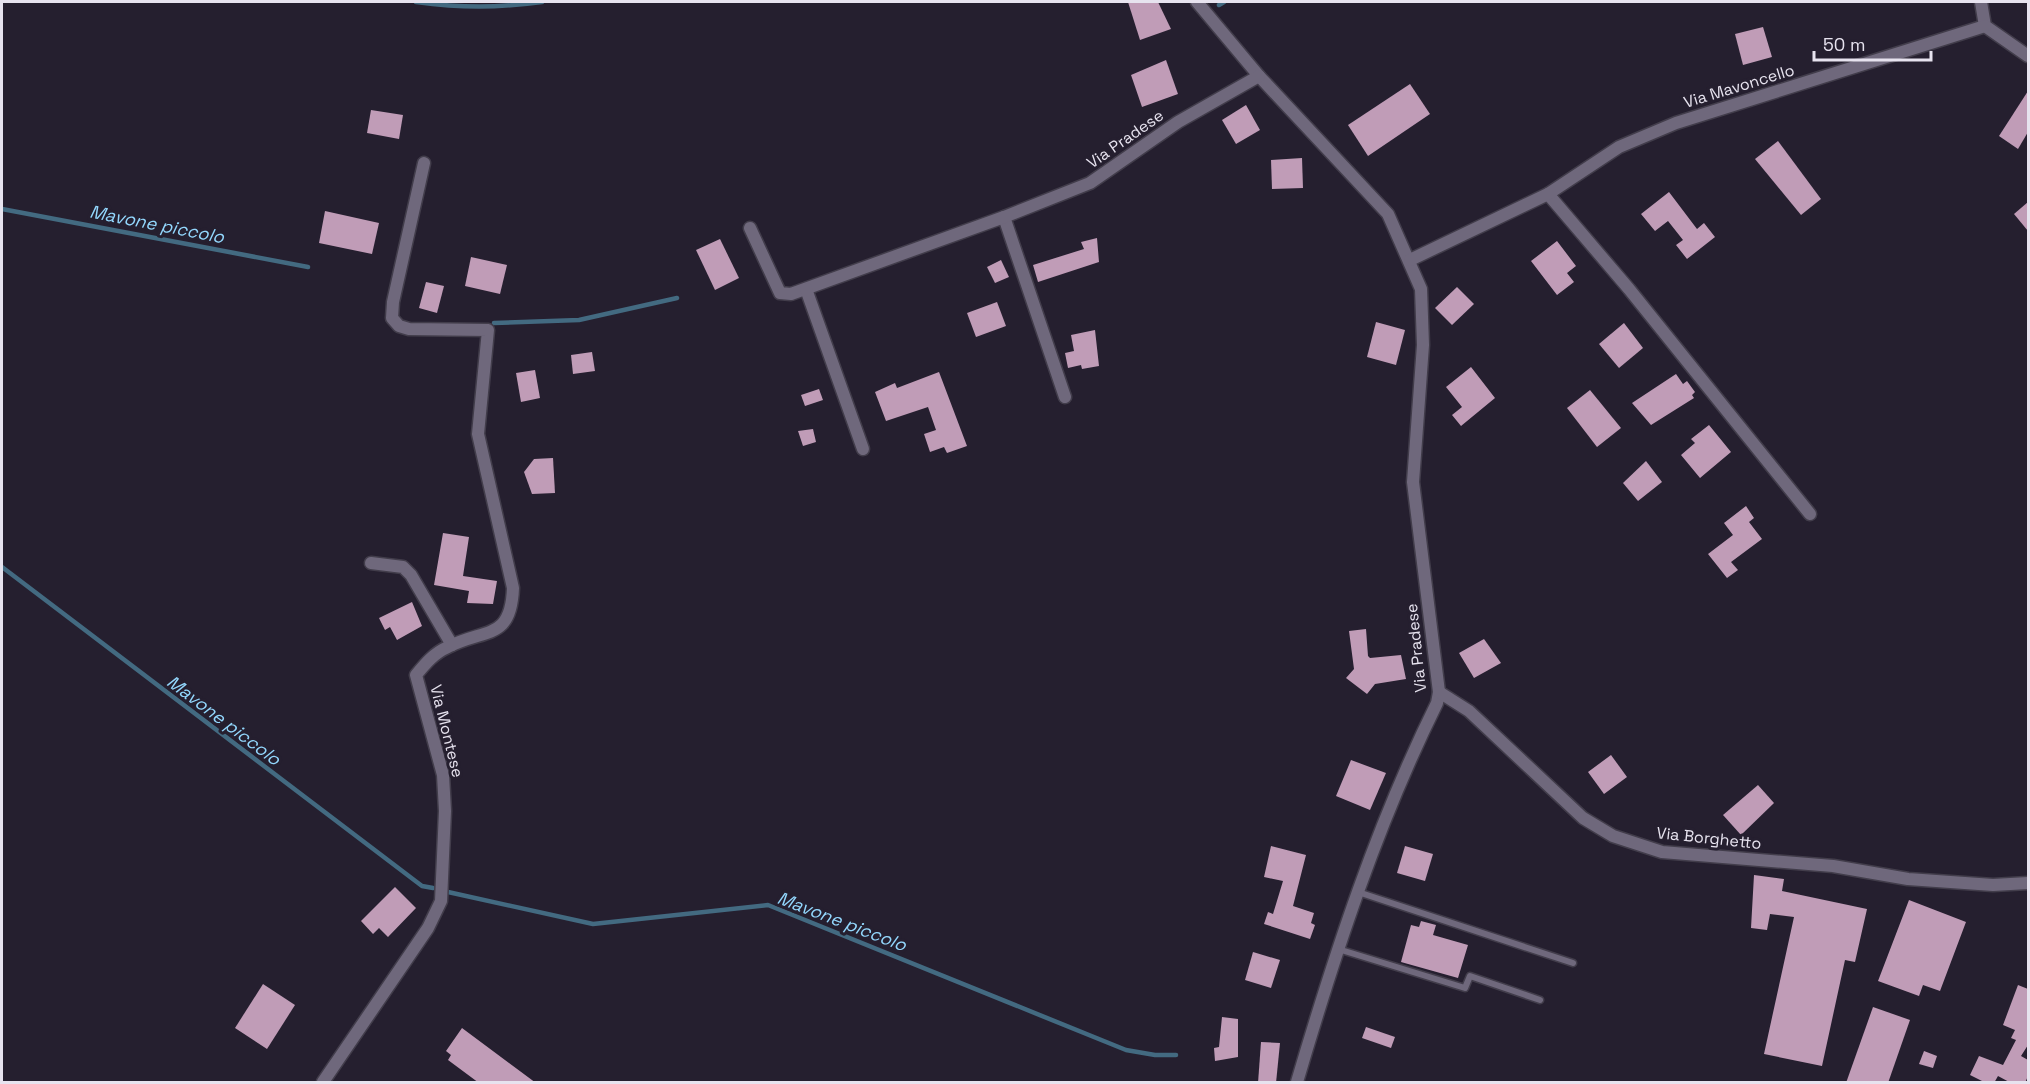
<svg xmlns="http://www.w3.org/2000/svg" width="2030" height="1084" font-family="'Space Grotesk',sans-serif">
	<rect width="100%" height="100%" fill="#251f2f"/>
	<g fill="none" stroke-linecap="round" stroke-linejoin="round">
		<!-- stream -->
		<g stroke="#436a81" stroke-width="4.5">
			<path d="M416,2C461,8 497,8 542,2"/>
			<path d="M1219,5L1224,2"/>
			<path d="M2,209L308,267"/>
			<path d="M494,323L579,320L677,298"/>
			<path d="M2,567L422,886L433,888"/>
			<path d="M448,892L593,924L768,905L1126,1050L1155,1055H1176"/>
		</g>
	</g>
	<!-- building -->
	<g fill="#c09cb7">
		<path d="M1128,2H1158L1171,29L1140,40Z"/>
		<path d="M1763,27L1772,57L1743,65L1735,34Z"/>
		<path d="M1166,60L1178,94L1142,107L1131,75Z"/>
		<path d="M1410,84L1430,114L1368,156L1348,125Z"/>
		<path d="M2028,91V132L2018,149L1999,136Z"/>
		<path d="M1246,105L1260,130L1236,144L1222,120Z"/>
		<path d="M371,110L403,115L399,139L367,133Z"/>
		<path d="M1778,141L1821,199L1801,215L1755,159Z"/>
		<path d="M1302,158L1303,188L1272,189L1271,160Z"/>
		<path d="M1669,192L1697,229L1704,223L1715,237L1687,259L1676,245L1683,240L1668,221L1655,231L1641,214Z"/>
		<path d="M2028,202V231L2014,214Z"/>
		<path d="M325,211L379,223L372,254L319,243Z"/>
		<path d="M1097,238L1099,262L1038,282L1033,265L1084,249L1081,242Z"/>
		<path d="M720,239L739,278L715,290L696,250Z"/>
		<path d="M1557,241L1576,266L1567,273L1574,282L1557,295L1531,261Z"/>
		<path d="M471,257L507,265L500,294L465,286Z"/>
		<path d="M1001,260L1009,277L995,283L987,267Z"/>
		<path d="M426,282L444,286L437,313L419,308Z"/>
		<path d="M1457,287L1474,304L1452,325L1435,308Z"/>
		<path d="M997,302L1006,326L976,337L967,313Z"/>
		<path d="M1376,322L1405,330L1396,365L1367,357Z"/>
		<path d="M1624,323L1643,348L1619,368L1599,344Z"/>
		<path d="M1095,330L1099,366L1082,369L1081,365L1068,368L1065,353L1074,351L1071,335Z"/>
		<path d="M592,352L595,371L573,374L571,355Z"/>
		<path d="M1471,367L1495,398L1461,426L1452,415L1462,407L1446,387Z"/>
		<path d="M535,370L540,398L521,402L516,373Z"/>
		<path d="M939,372L967,446L947,453L944,447L930,452L924,434L936,430L928,407L886,421L875,392L895,383L897,388Z"/>
		<path d="M1676,374L1683,384L1687,381L1695,392L1692,395L1694,398L1651,425L1632,403Z"/>
		<path d="M819,389L823,400L805,406L801,395Z"/>
		<path d="M1590,390L1621,428L1597,447L1567,408Z"/>
		<path d="M1709,425L1731,452L1700,478L1681,455L1695,443L1691,439Z"/>
		<path d="M813,429L816,442L803,446L798,431Z"/>
		<path d="M553,458L555,493L532,494L524,472L534,459Z"/>
		<path d="M1646,461L1662,482L1638,501L1623,483Z"/>
		<path d="M1746,506L1754,518L1749,522L1762,539L1731,562L1738,570L1727,578L1708,554L1733,535L1724,523Z"/>
		<path d="M443,533L469,537L463,576L497,581L493,604L467,603L469,591L434,585Z"/>
		<path d="M412,602L422,626L397,640L390,627L385,630L379,618Z"/>
		<path d="M1366,629L1368,656L1370,658L1401,655L1406,679L1375,684L1367,694L1346,678L1354,669L1349,631Z"/>
		<path d="M1484,639L1501,663L1474,678L1459,653Z"/>
		<path d="M1611,755L1627,777L1604,794L1588,772Z"/>
		<path d="M1351,760L1386,773L1370,810L1336,796Z"/>
		<path d="M1758,785L1774,803L1741,835L1723,815Z"/>
		<path d="M1271,846L1306,855L1293,906L1314,913L1311,923L1315,925L1310,939L1264,924L1268,912L1273,914L1283,881L1264,877Z"/>
		<path d="M1405,846L1433,854L1425,881L1397,873Z"/>
		<path d="M1754,875L1784,879L1782,891L1867,909L1855,962L1845,960L1822,1066L1764,1054L1794,917L1770,914L1767,930L1751,928Z"/>
		<path d="M395,887L416,908L388,937L379,928L373,934L361,921Z"/>
		<path d="M1909,900L1966,922L1940,991L1923,985L1919,996L1878,981Z"/>
		<path d="M1421,921L1436,925L1433,935L1468,945L1458,978L1401,962L1411,925L1419,927Z"/>
		<path d="M1253,952L1280,960L1271,988L1245,980Z"/>
		<path d="M263,984L295,1005L267,1049L235,1028Z"/>
		<path d="M2018,985L2028,989V1045L2021,1056L2028,1060V1076L2025,1083H2011L1998,1076L1994,1083H1986L1970,1075L1979,1056L2003,1065L2016,1040L2011,1038L2015,1030L2003,1025Z"/>
		<path d="M1873,1007L1910,1020L1888,1083H1846Z"/>
		<path d="M1222,1017L1238,1019V1057L1215,1061L1214,1048L1219,1047Z"/>
		<path d="M1366,1027L1395,1037L1391,1048L1362,1038Z"/>
		<path d="M462,1028L536,1083H479L448,1060L451,1055L446,1051Z"/>
		<path d="M1261,1042L1280,1043L1276,1083H1258Z"/>
		<path d="M1924,1051L1937,1056L1933,1068L1919,1064Z"/>
	</g>
	<g fill="none" stroke-linecap="round" stroke-linejoin="round">
		<!-- lane casing -->
		<g stroke="#423d4b" stroke-width="9">
			<g id="lane">
				<path d="M1358,892L1573,963"/>
				<path d="M1338,949L1465,988L1470,976L1540,1000"/>
			</g>
		</g>
		<!-- street casing -->
		<g stroke="#423d4b" stroke-width="15">
			<g id="street">
				<path d="M1197,2L1259,76L1388,214L1421,289L1423,345L1413,482L1439,692L1437,703C1377,824 1335,953 1297,1082"/>
				<path d="M1981,2L1985,26L2028,56"/>
				<path d="M1548,194L1629,289L1810,514"/>
				<path d="M1004,217L1065,397"/>
				<path d="M750,228L780,293L791,294L1004,217L1090,183L1178,122L1259,76"/>
				<path d="M1410,260L1548,194L1619,147L1676,123L1985,26"/>
				<path d="M806,289L863,449"/>
				<path d="M371,563L403,567L411,575L452,645"/>
				<path d="M1439,692L1469,711L1583,818L1613,836L1662,852L1833,866L1908,879L1993,885L2028,883"/>
				<path d="M323,1082L428,928L441,901L445,811L443,775L416,675C425,664 434,653 448,647C485,628 511,641 513,588L478,434L488,330L409,329L399,326L392,318L393,302L424,163"/>
			</g>
		</g>
		<!-- lane -->
		<use href="#lane" stroke="#6f687c" stroke-width="6"/>
		<!-- street -->
		<use href="#street" stroke="#6f687c" stroke-width="12"/>
	</g>
	<g text-anchor="middle" dominant-baseline="central" stroke-width="6" stroke-linejoin="round" paint-order="stroke">
		<!-- street labels -->
		<g font-size="16" fill="#e7e3ef" stroke="#251f2f">
			<text transform="translate(1739 86) rotate(-17)">Via Mavoncello</text>
			<text transform="translate(1125 139) rotate(-35)">Via Pradese</text>
			<text transform="translate(1416 648) rotate(-96)">Via Pradese</text>
			<text transform="translate(447 731) rotate(76)">Via Montese</text>
			<text transform="translate(1709 838) rotate(6)">Via Borghetto</text>
		</g>
		<!-- water labels -->
		<g font-size="18" font-style="italic" fill="#93d7fd" stroke="#251f2f">
			<text transform="translate(157 224) rotate(11)">Mavone piccolo</text>
			<text transform="translate(224 720) rotate(37)">Mavone piccolo</text>
			<text transform="translate(842 921) rotate(21)">Mavone piccolo</text>
		</g>
	</g>
	<!-- border -->
	<rect width="2030" height="1084" fill="none" stroke="#e7e3ef" stroke-width="6"/>
	<!-- scale -->
	<path d="M1814 51v9h117v-9" fill="none" stroke="#e7e3ef" stroke-width="3"/>
	<text x="1823" y="51" font-size="18" fill="#e7e3ef" stroke="#251f2f" stroke-width="4.5" paint-order="stroke">50 m</text>
</svg>
